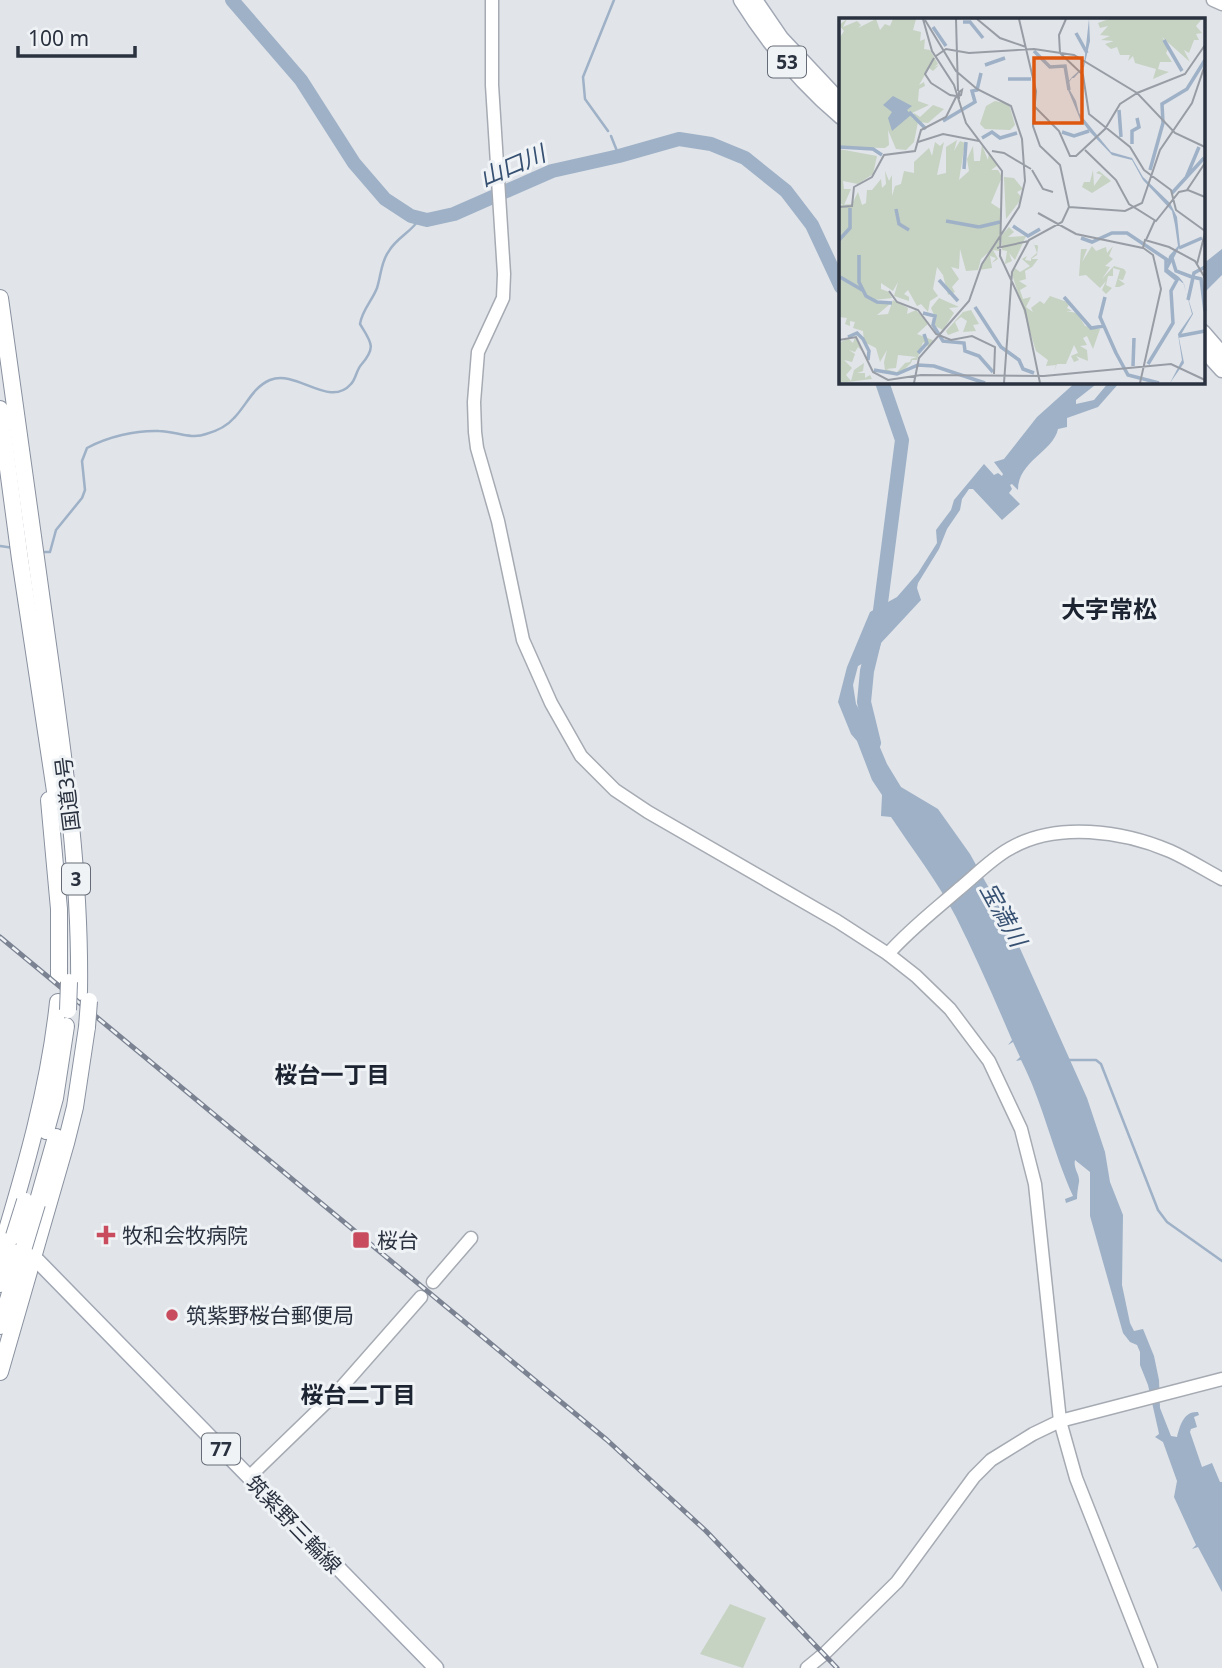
<svg xmlns="http://www.w3.org/2000/svg" width="1222" height="1668" font-family="'Noto Sans','Noto Sans JP',sans-serif">
	<rect width="100%" height="100%" fill="#e1e4e9"/>
	<!-- green -->
	<path fill="#c6d2c2" d="M730,1604L766,1618L743,1668L700,1654Z"/>
	<!-- water -->
	<g fill="#9eb1c7">
		<path d="M1222,249V275L1203,294V264Z"/>
		<path d="M1076,382H1099L1076,400V404L1094,400L1109,382H1120L1098,407L1067,418V427L1058,429C1053,452 1018,461 1018,490L1012,484L1010,485L1012,489L1009,493L1020,504L1002,520L973,489H969L962,499L960,510L947,529L939,549L918,583L917,588L921,600L881,643L877,656L858,666L853,685L856,704L876,738L887,764L901,787L938,809L970,854L1010,926L1087,1098L1105,1152L1110,1182L1123,1215L1122,1285L1130,1323L1134,1331L1143,1329L1154,1356L1159,1380L1160,1408L1171,1436L1177,1437C1180,1425 1184,1411 1198,1412L1199,1415L1194,1417L1197,1427L1191,1429L1190,1432L1202,1467L1212,1463L1220,1482H1222V1592L1198,1547L1192,1549L1196,1545L1174,1497L1177,1481L1163,1442L1155,1437L1159,1434L1158,1429L1148,1385L1140,1365V1352L1137,1345L1130,1342L1123,1333L1090,1216V1172L1075,1160C1073,1169 1080,1174 1079,1182C1078,1188 1077,1193 1077,1199L1066,1203L1065,1199L1073,1196C1053,1152 1043,1103 1021,1060L1016,1061L1020,1057L1013,1042L1008,1045L1012,1040C994,998 976,957 956,917C938,882 913,850 891,817L881,816L882,795L872,780L857,741L851,734L838,702L847,667L870,612L897,597L918,573L937,543L936,530L951,510L954,500L984,464L994,475L998,473L1002,476L1003,474L994,462L1004,459L1037,417Z"/>
	</g>
	<g fill="none" stroke-linecap="round" stroke-linejoin="round">
		<!-- stream -->
		<g stroke="#9eb1c7" stroke-width="2.5">
			<path d="M608,131L585,99L583,77L614,0"/>
			<path d="M611,136L619,156"/>
			<path d="M0,546L14,548"/>
			<path d="M41,552H50L56,530L82,498L85,490L82,461L87,448C107,437 136,430 159,431C175,431 191,440 206,434C217,431 227,426 234,418C246,406 253,387 270,380C297,369 329,409 351,384C356,379 356,371 361,365C377,347 371,342 360,324C362,310 372,301 377,288C381,276 381,261 389,251C397,237 412,232 420,218"/>
			<path d="M1069,1060H1096L1101,1064L1158,1210L1167,1222L1222,1261"/>
		</g>
		<!-- river -->
		<g stroke="#9eb1c7" stroke-width="14">
			<path d="M232,0L301,80L354,163L385,199L411,216L427,220L454,214L552,171L619,156L679,139L711,144L745,158L786,191L812,225L841,287"/>
			<path d="M874,743L864,702L867,671L878,626L902,440L882,382"/>
		</g>
		<!-- secondary casing -->
		<g stroke="#a6abb3" stroke-width="15">
			<g id="secondary">
				<path d="M492,0V85L504,274L503,298L478,352L474,402L475,432L477,448L498,521L523,640L551,703L581,756L615,790L648,812L837,921L888,954L916,976L950,1009L989,1061L1021,1129L1035,1184L1060,1421L1076,1478L1151,1668"/>
				<path d="M1213,0L1222,4"/>
				<path d="M888,954C909,930 935,910 959,889C975,876 991,859 1009,849C1056,821 1123,831 1170,851C1188,859 1205,870 1222,879"/>
				<path d="M433,1282L471,1238"/>
				<path d="M249,1477L340,1389L421,1297"/>
				<path d="M807,1668L824,1654L897,1582L974,1477L991,1460L1033,1434L1060,1421L1222,1379"/>
			</g>
		</g>
		<!-- primary casing -->
		<g stroke="#a1a8b4" stroke-width="17">
			<g id="primary">
				<path d="M741,0C768,43 802,84 841,117"/>
				<path d="M755,0L781,38L841,102"/>
				<path d="M1203,332L1222,354"/>
				<path d="M1203,349L1222,370"/>
				<path d="M27,1250L436,1668"/>
			</g>
		</g>
		<!-- highway casing -->
		<g stroke="#89919f" stroke-width="18">
			<g id="highway">
				<path d="M0,298C15,406 30,515 45,623C62,746 81,868 79,992"/>
				<path d="M0,409L20,559L58,811"/>
				<path d="M49,800L59,909V975"/>
				<path d="M46,1131L55,1098L66,1026"/>
				<path d="M37,1204L56,1137"/>
				<path d="M0,1253C25,1170 49,1088 58,1002"/>
				<path d="M0,1284L12,1243"/>
				<path d="M0,1326L24,1247"/>
				<path d="M0,1372L66,1143L75,1107L87,1027"/>
			</g>
		</g>
		<!-- secondary -->
		<use href="#secondary" stroke="#fff" stroke-width="12"/>
		<!-- primary -->
		<use href="#primary" stroke="#fff" stroke-width="14"/>
		<!-- highway -->
		<use href="#highway" stroke="#fff" stroke-width="16"/>
		<!-- rail casing -->
		<g stroke="#7b8392" stroke-width="5">
			<path id="rail" d="M0,937L607,1440L706,1531L837,1668"/>
		</g>
		<!-- rail -->
		<use href="#rail" stroke="#f0f3f6" stroke-width="2.5" stroke-dasharray="8" stroke-linecap="butt"/>
		<!-- highway-bridge casing -->
		<g stroke="#89919f" stroke-width="18" stroke-linecap="butt">
			<g id="highway-bridge">
				<path d="M68,1010L69,982"/>
				<path d="M87,1027L89,1001"/>
				<path d="M14,1236L25,1201"/>
				<path d="M24,1247L37,1204"/>
			</g>
		</g>
		<!-- highway-bridge -->
		<use href="#highway-bridge" stroke="#fff" stroke-width="16"/>
	</g>
	<!-- markers -->
	<g fill="#c84c5d" stroke="#f0f3f6" stroke-width="2.5">
		<path d="M102.5 1224.5h7v7h7v7h-7v7h-7v-7h-7v-7h7z"/>
		<rect x="352" y="1231" width="18" height="18" rx="3.5"/>
		<circle cx="172" cy="1315" r="7"/>
	</g>
	<g text-anchor="middle" dominant-baseline="central" stroke-width="6" stroke-linejoin="round" paint-order="stroke">
		<!-- shield labels -->
		<g fill="#f0f3f6" stroke="#656c77" stroke-width="2">
			<rect x="768" y="46.5" width="38" height="31" rx="5"/>
			<rect x="62" y="863.5" width="28" height="31" rx="5"/>
			<rect x="202" y="1433.5" width="38" height="31" rx="5"/>
		</g>
		<g font-size="19" font-weight="bold" fill="#2a3240">
			<text x="787" y="62">53</text>
			<text x="76" y="879">3</text>
			<text x="221" y="1449">77</text>
		</g>
		<!-- street labels -->
		<g font-size="21" fill="#2a3240" stroke="#f0f3f6">
			<text transform="translate(67 794) rotate(-97)">国道3号</text>
			<text transform="translate(294 1524) rotate(46)">筑紫野三輪線</text>
		</g>
		<!-- poi labels -->
		<g font-size="21" fill="#2a3240" stroke="#f0f3f6" text-anchor="start">
			<text x="122" y="1235">牧和会牧病院</text>
			<text x="377" y="1240">桜台</text>
			<text x="186" y="1315">筑紫野桜台郵便局</text>
		</g>
		<!-- water labels -->
		<g font-size="23" font-style="italic" fill="#365072" stroke="#f0f3f6">
			<text transform="translate(512 165) rotate(-23)">山口川</text>
			<text transform="translate(1004 914) rotate(61)">宝満川</text>
		</g>
		<!-- neighbourhood labels -->
		<g font-size="23" font-weight="bold" fill="#1c2331" stroke="#f0f3f6">
			<text x="332" y="1074">桜台一丁目</text>
			<text x="358" y="1394">桜台二丁目</text>
		</g>
		<!-- quarter labels -->
		<g font-size="24" font-weight="bold" fill="#1c2331" stroke="#f0f3f6">
			<text x="1109" y="608">大字常松</text>
		</g>
	</g>
	<!-- overview -->
	<g transform="translate(839 18)">
		<rect width="366" height="366" fill="#e1e4e9"/>
		<path d="M8,1L4,9L18,3L22,7L19,10L37,1L41,12L46,6L51,8L54,1H77L74,12L82,14L81,23L86,21L85,31L91,32L99,46L95,49L100,47L94,53L90,50L80,67L85,64L86,68L80,71L79,83L90,87L71,96L74,101L75,95L81,99L94,87L105,91L89,105L79,104L75,124L67,132L57,131L49,112L50,127L46,130L0,129V21L5,13L0,7ZM270,1H363L357,8L363,15L357,16L360,22H355L350,35L345,32L351,44L323,19L330,29L327,35L333,44H321L319,51L330,54L314,61L317,51L296,45L294,38L289,43L291,37H281L278,29L272,31L266,26L275,23L262,22L271,18L261,17L269,8L261,10L259,5ZM156,83L170,86L176,107L171,112L146,111L141,106L147,88ZM118,122L115,133L121,123L126,125L120,162L130,153L128,141L134,128L135,143H141L143,127L149,142L150,134L159,147L152,152H159L163,159L152,185L163,192L160,233L154,232L159,241L153,245L157,240L151,238L153,250L140,252L152,232L142,241L139,252L127,253L121,231L120,251L112,249L120,261L113,269L116,274L109,277L104,257L98,249L94,271L99,278L91,283L89,294L82,286L78,288L69,272L65,276L70,279V283L55,278L59,264L54,273L42,265V271L50,274L53,280L35,282L51,286L38,297L49,296L54,282L69,290L68,296L77,292L90,305L78,316L96,323L90,329L84,324L78,342H73L72,345L64,353H62L58,354L66,345L71,344L72,341L78,339L59,337L57,350L47,351L57,354H48L46,353L45,344L48,332L41,344L37,330L25,324L24,313L14,310L16,304L11,303V308L6,306L8,300L0,299V187L13,186L19,174L23,187L27,185L28,172H33L42,161L43,170L47,166L46,153L50,163L53,157V178L56,168L62,166L65,153L75,155V144L90,130L93,138L96,124L101,128L105,124L98,157L107,155V129ZM0,131L38,138L34,156L19,166L4,163L5,171H12L5,187L0,185ZM254,152L255,168L263,157L257,155L260,153L272,163L253,175L243,169L245,164H251ZM165,159L175,160L184,171L178,174L183,180L167,201ZM170,209L175,214L169,219L187,218L176,242L170,235L173,243L166,246L168,233L163,232L162,218ZM194,223L195,227H198L199,228V229L198,237L192,241H199L193,249L186,253L187,261L180,263L188,268L181,272L184,281L192,279L187,289L194,294L192,290L201,283L205,286L211,278L231,285L228,290L233,293H227L238,295L246,308L261,311L254,331L248,318L244,320L248,327L241,328L248,332L249,343L237,338L240,342L235,344L232,338L239,335L235,327L227,346H218L215,353L217,347L207,348L209,342L197,333L173,256L176,250L181,254L191,248L183,241L188,238L186,242L192,243V240L198,235ZM253,228L257,233L267,229L268,235L274,228L270,238L274,241L266,248L271,249L263,261L275,248L285,251L287,254L284,262L279,261L286,266L280,269H276L281,252L274,250V258H269L267,267L273,270L267,276L263,272L267,263L261,270L247,257L240,258L242,231H248L243,244ZM100,280L120,289L110,290L115,295L104,312L94,307L97,301L92,290ZM132,292L140,306L134,307L137,313L124,314L128,303L122,299L116,304L120,313L109,317L107,313L124,294ZM16,319L24,334L19,329L16,334L10,332L16,336L13,344L5,342L13,350L7,357L12,363L15,352L25,345L24,353L18,355H26V360L31,357L33,361L0,365V325L9,320L14,325Z" fill="#c6d2c2"/>
		<path d="M250,1L251,23L246,45L245,49L235,60H233L228,67L237,83L240,95L272,134L293,140L304,159L331,185L338,199L341,228L329,251L340,259L344,264L354,296L340,320L345,345L331,365L343,342L339,316L353,296L345,266L327,252L330,238L339,228L336,207L333,193L304,162L293,142L273,137L251,114L241,101L229,72L228,68L229,64L233,59L243,50L245,46ZM54,78L73,88L68,92L72,97L53,113L49,100L53,94L44,87Z" fill="#9eb1c7"/>
		<path fill="none" stroke="#9eb1c7" stroke-width="3.5" d="M124,4H131L144,20M94,9L107,28M237,15L248,35M325,22L343,53M195,33L211,49L226,48L230,72M146,47L166,40M169,61H192M280,92L282,119M70,94L87,111M104,103L136,84L133,73L138,72L142,55M223,114L235,118L250,113M143,120L153,114L161,120L178,115M293,126V113L300,109L298,100M0,129L34,131L43,137M125,151L127,124M311,152L324,105L323,86L348,71L366,42M347,160L360,129M333,175L365,140M57,191L60,206L70,212M107,203L140,209M174,208L189,218L201,211M140,209L161,204M242,220L253,224L273,215H288L330,243M0,222L11,210V190M340,230L363,220M20,237V264L27,278L38,284L53,285M333,240L337,253L353,259M1,259L25,273M354,259L362,261L366,293M100,262L119,283M225,279L252,310L265,308M266,279L261,299L277,335M349,282L355,255L366,249M136,289L162,329L180,342L184,351L195,355M84,295L96,298L94,307L104,323L125,325L126,333L140,338L154,354M340,318L366,313M9,319L18,315L24,321L30,333L29,342M79,335L88,325L85,316M277,335L289,357L320,365M309,346L334,305L332,273L338,262L327,253V240M294,348L295,320M35,352L58,356L79,347L95,348L146,365"/>
		<path fill="none" stroke="#989da5" stroke-width="2" d="M84,1L93,33L115,67L127,105L163,153L161,238L186,292L201,365M117,1L119,73M138,1L161,20L187,29M227,1L220,17L221,35L244,57L250,96L291,129L305,152L332,172L337,192L366,213M366,27L346,56L298,75L336,115L366,129M97,38L107,31L130,35L195,31L235,37L298,75L281,86L266,111L237,138H231L220,113L195,88M92,65L86,56L95,40M92,65L111,77L117,78H120L122,77L123,72L120,74V81M79,124L104,116L140,123M246,132L277,162L290,186L317,203L340,174L349,172L366,179M153,133L165,135L192,151M193,152L204,171L214,174M348,172L366,145M0,189L13,188L15,169L33,159L45,137L76,133L82,112L107,99L118,77M230,189L286,193L303,185L321,132L353,85L366,47M199,195L237,216L304,230L306,222L330,229L356,243L366,260M307,222L316,202M158,230L190,223M358,246L366,215M50,273L58,284L79,292L97,316L112,322L133,318L156,329L155,356M0,322L17,319L34,354L49,362L82,357L205,358L332,346L366,362M75,365L80,340L130,283L143,246L180,189L186,163L183,121L172,88L138,71L117,53L86,2M165,365L173,254L190,222L223,204L230,189L221,147L201,128L194,108L197,73L180,1M301,365L322,271L314,237L303,229"/>
		<path fill="#de570f" fill-opacity="0.15" stroke="#de570f" stroke-width="3.5" d="M195,40H243V105H195Z"/>
		<rect width="366" height="366" fill="none" stroke="#2a3240" stroke-width="3.5"/>
	</g>
	<!-- scale -->
	<path d="M18 46v10h117v-10" fill="none" stroke="#2a3240" stroke-width="3.5"/>
	<text x="28" y="46" font-size="21" fill="#2a3240" stroke="#f0f3f6" stroke-width="5" paint-order="stroke">100 m</text>
</svg>
